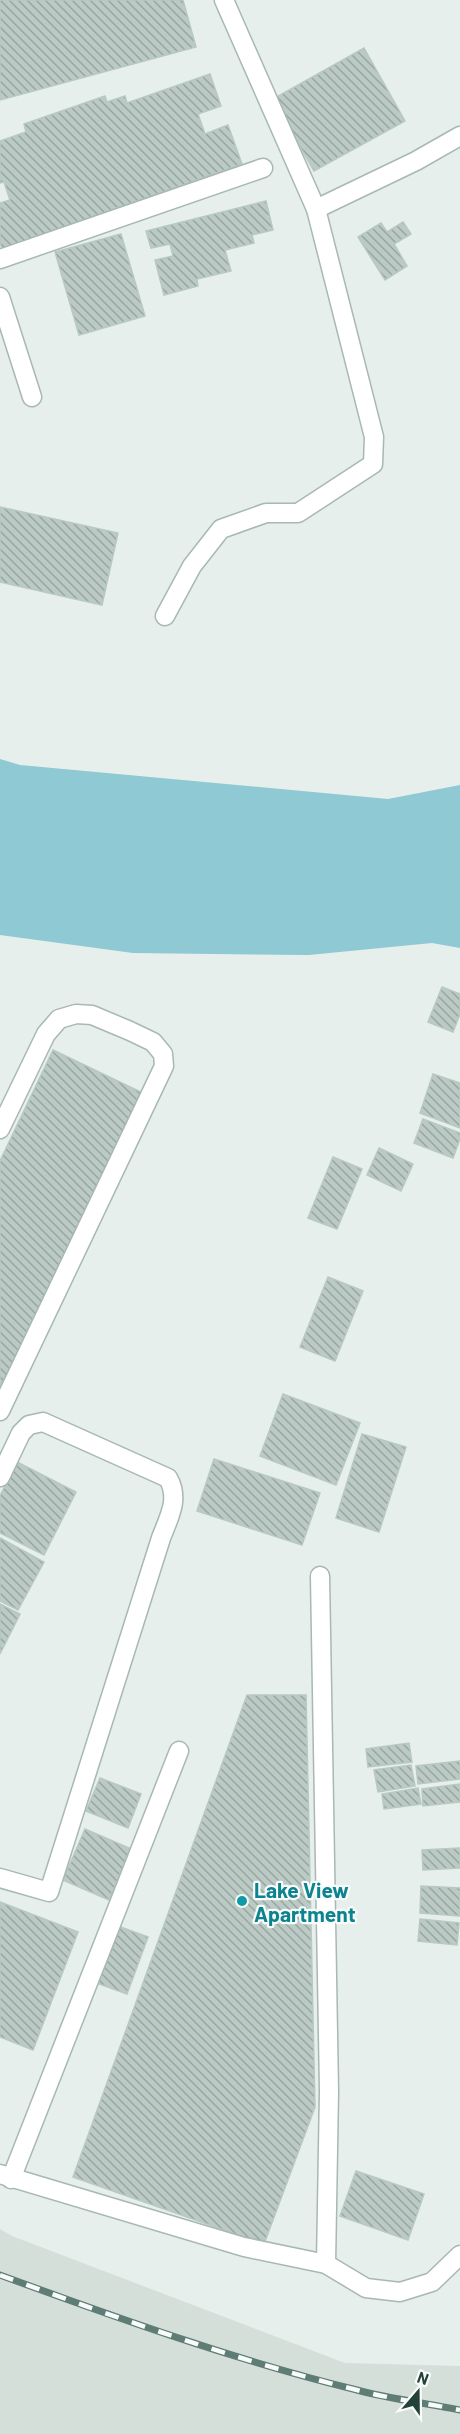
<svg xmlns="http://www.w3.org/2000/svg" width="460" height="2434" font-family="Barlow,sans-serif">
	<defs>
		<pattern id="building-back-hatch" width="6" height="6" patternUnits="userSpaceOnUse" patternTransform="scale(1.5)"><rect width="6" height="6" fill="#bbcac4"/><path d="M-1 5l2 2M0 0l6 6M5-1l2 2" fill="none" stroke="#98a6a0"/></pattern>
	</defs>
	<rect width="100%" height="100%" fill="#e6efeb"/>
	<!-- built -->
	<path fill="#d4dfda" d="M0,2229L12,2236L345,2363L460,2366V2434H0Z"/>
	<!-- water -->
	<path fill="#8ec9d4" d="M0,759L20,765L388,799L460,785V948L432,943L309,955L133,953L0,935Z"/>
	<!-- building -->
	<g fill="url(#building-back-hatch)" stroke="#b8c9c2" stroke-width="1.5">
		<path d="M0,0H183L196,47L0,100Z"/>
		<path d="M364,48L405,121L314,171L273,99Z"/>
		<path d="M210,74L221,106L198,114L205,134L228,125L242,164L2,249L0,243V203L10,200L4,182L0,183V141L26,132L24,124L105,96L107,102L125,96L127,103Z"/>
		<path d="M266,201L273,230L252,235L254,243L225,250L231,271L197,279L198,286L164,295L155,260L173,256L170,244L151,248L146,231Z"/>
		<path d="M403,222L411,234L394,244L407,266L385,280L358,237L381,223L387,232Z"/>
		<path d="M121,234L145,316L79,335L55,252Z"/>
		<path d="M0,507L118,533L102,605L0,582Z"/>
		<path d="M442,987L460,994V1014L453,1032L428,1022Z"/>
		<path d="M53,1050L143,1093L0,1391V1161Z"/>
		<path d="M433,1074L460,1083V1128L420,1113Z"/>
		<path d="M423,1119L460,1133V1139L453,1158L414,1143Z"/>
		<path d="M379,1148L413,1164L401,1191L367,1175Z"/>
		<path d="M333,1157L362,1169L337,1229L308,1218Z"/>
		<path d="M328,1277L363,1291L335,1361L300,1347Z"/>
		<path d="M283,1394L360,1423L336,1485L260,1456Z"/>
		<path d="M362,1434L406,1447L379,1532L336,1518Z"/>
		<path d="M214,1459L320,1493L302,1545L197,1511Z"/>
		<path d="M17,1462L76,1492L44,1555L0,1533V1496Z"/>
		<path d="M0,1538L44,1562L18,1610L0,1601Z"/>
		<path d="M0,1604L20,1614L0,1654Z"/>
		<path d="M247,1695H306L315,2107L264,2244L73,2177Z"/>
		<path d="M409,1743L412,1762L368,1767L366,1749Z"/>
		<path d="M460,1761V1779L418,1784L416,1766Z"/>
		<path d="M411,1765L415,1786L378,1792L374,1770Z"/>
		<path d="M100,1778L141,1794L128,1828L86,1811Z"/>
		<path d="M460,1784V1802L423,1806L422,1789Z"/>
		<path d="M418,1788L421,1804L384,1809L382,1794Z"/>
		<path d="M85,1829L131,1849L109,1900L63,1880Z"/>
		<path d="M460,1848V1868L423,1870L422,1850Z"/>
		<path d="M421,1886L460,1888V1916L420,1913Z"/>
		<path d="M0,1902L78,1932L33,2050L0,2037Z"/>
		<path d="M420,1919L459,1923L457,1945L418,1941Z"/>
		<path d="M115,1925L148,1937L127,1994L94,1982Z"/>
		<path d="M356,2171L424,2194L408,2240L340,2216Z"/>
	</g>
	<g fill="none" stroke-linecap="round" stroke-linejoin="round">
		<!-- street casing -->
		<g stroke="#a8b8b2" stroke-width="21">
			<g id="street">
				<path d="M316,209L416,161L460,136"/>
				<path d="M0,259L263,168"/>
				<path d="M0,297L32,397"/>
				<path d="M165,616L192,566L221,529L266,513H298L373,464L374,437L316,209L224,0"/>
				<path d="M0,1129L46,1034L59,1019L76,1014L92,1015L130,1031L153,1042L163,1054L164,1066L0,1411"/>
				<path d="M0,1477L21,1433L29,1425L43,1422L168,1478C180,1499 169,1517 161,1538L49,1892L0,1878"/>
				<path d="M320,1576L329,2091L326,2264"/>
				<path d="M0,2174L244,2247L326,2264L366,2288L400,2292L432,2282L460,2255"/>
				<path d="M11,2179L179,1751"/>
			</g>
		</g>
		<!-- street -->
		<use href="#street" stroke="#fff" stroke-width="18"/>
		<!-- rail casing -->
		<g stroke="#5f7d75" stroke-width="7">
			<path id="rail" d="M0,2275C117,2318 235,2360 357,2390C390,2399 426,2403 460,2410"/>
		</g>
		<!-- rail -->
		<use href="#rail" stroke="#f7fbf9" stroke-width="4.5" stroke-dasharray="14" stroke-linecap="butt"/>
	</g>
	<!-- markers -->
	<circle fill="#0f9aa8" stroke="#f7fbf9" stroke-width="2" cx="242" cy="1901" r="6"/>
	<g text-anchor="middle" dominant-baseline="central" stroke-width="4.5" stroke-linejoin="round" paint-order="stroke">
		<!-- culture labels -->
		<g font-size="21" font-weight="bold" fill="#0d838f" stroke="#f7fbf9" text-anchor="start">
			<text x="254" y="1889">Lake View<tspan x="254" dy="24">Apartment</tspan></text>
		</g>
	</g>
	<!-- north arrow -->
	<g transform="translate(418 2392) rotate(20)" stroke="#f7fbf9" stroke-width="4.5" paint-order="stroke">
	<path d="M0-4.5L10 22L0 15L-10 22Z" fill="#24423a"/>
	<text y="-9" font-size="16" font-weight="bold" text-anchor="middle" fill="#24423a">N</text>
	</g>
</svg>
